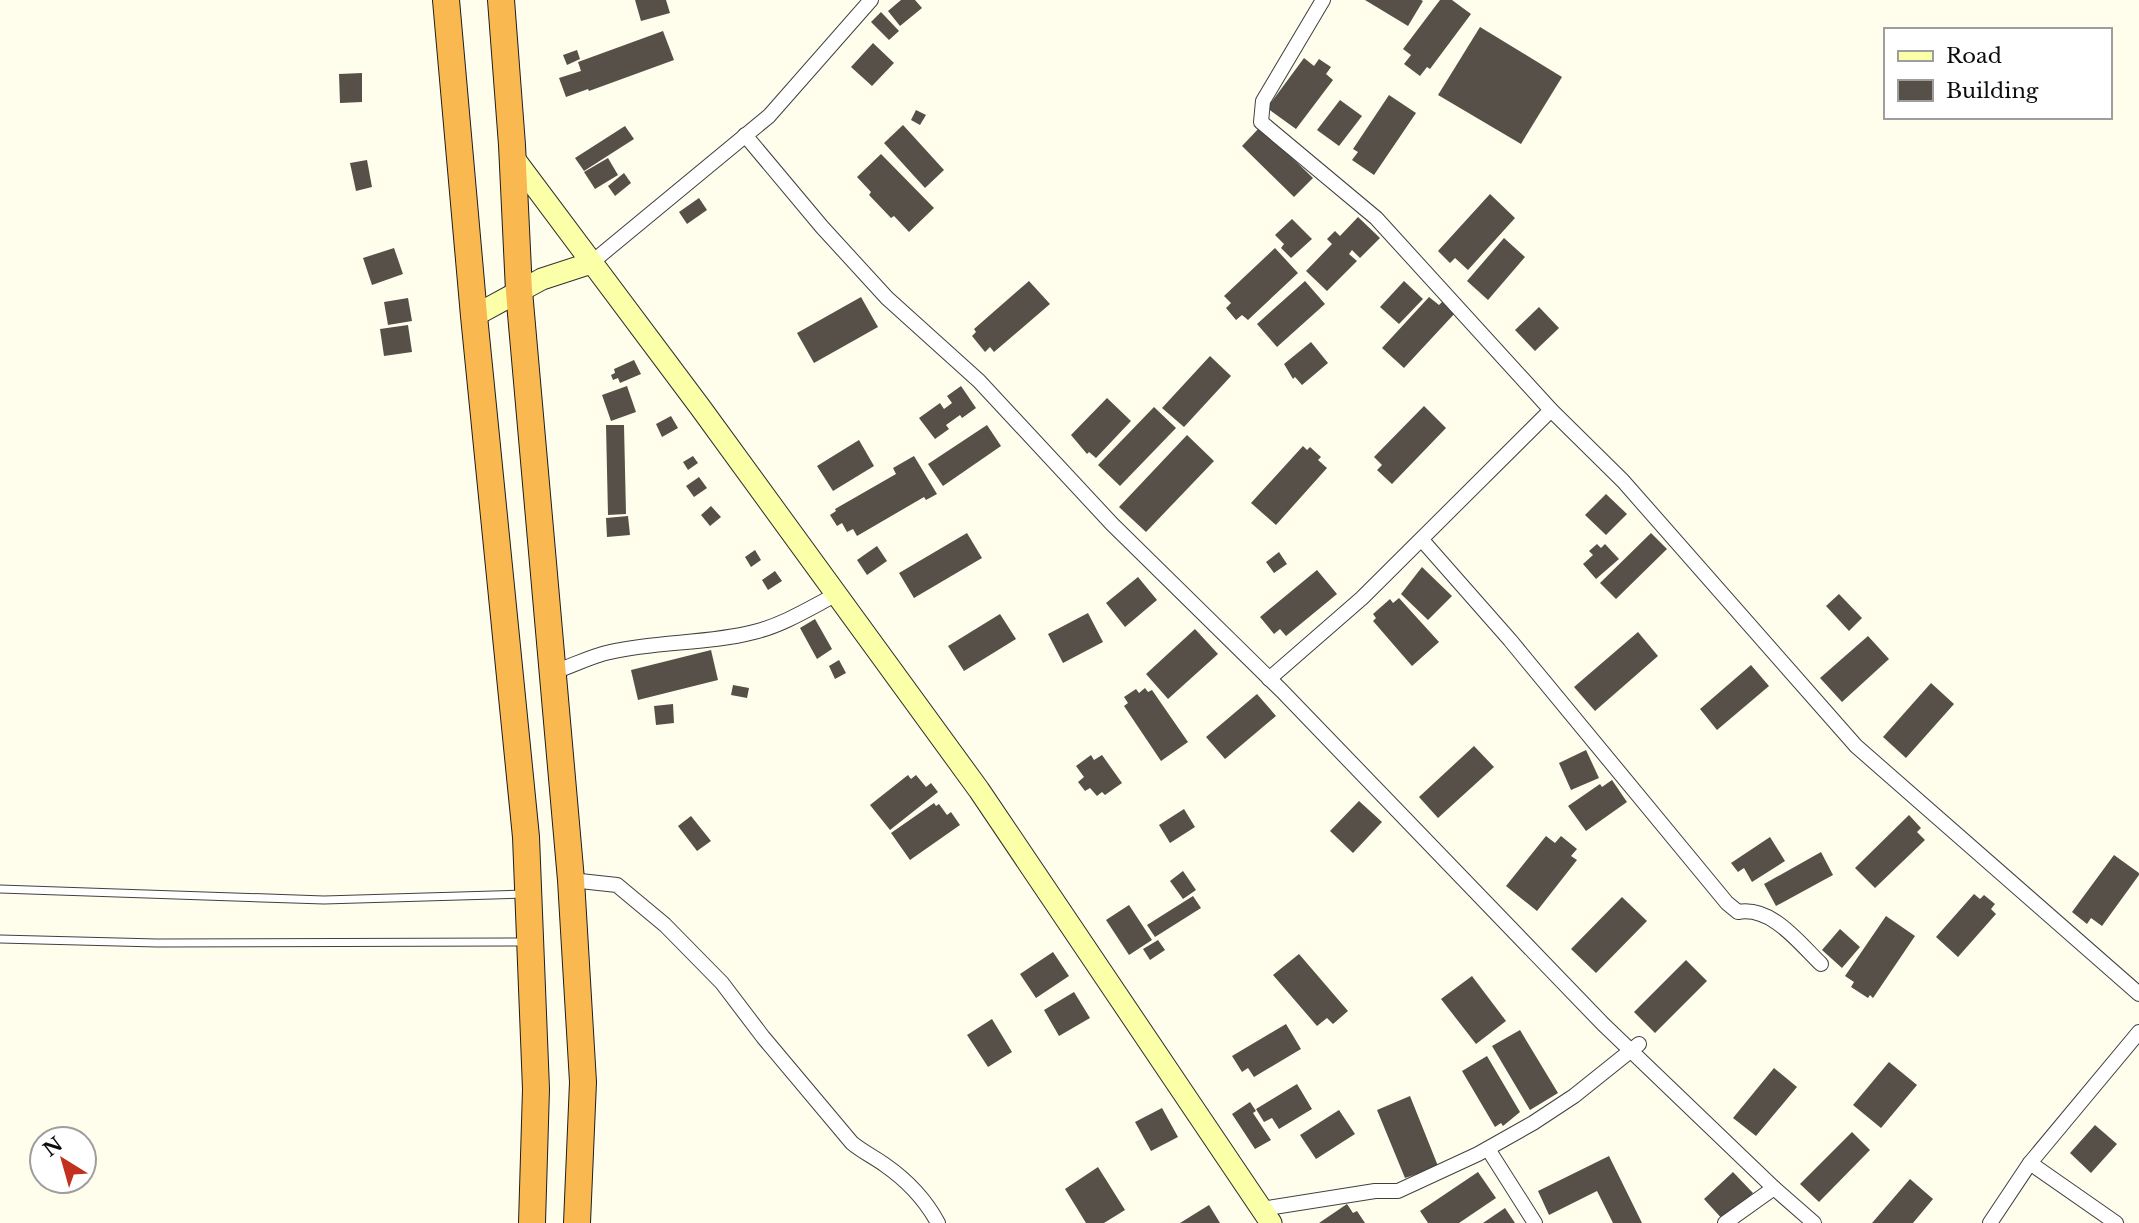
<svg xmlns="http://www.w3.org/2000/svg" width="2139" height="1223" font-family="'Libre Baskerville',serif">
	<rect width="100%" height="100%" fill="#fffeed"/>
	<!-- building -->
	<g fill="#565049">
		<path d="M635,0H666L670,13L641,21Z"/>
		<path d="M901,0H915L922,8L900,26L888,11Z"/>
		<path d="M1365,0H1421L1423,1L1408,26Z"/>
		<path d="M1440,0H1452L1471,14L1430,69L1427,67L1420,76L1404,64L1411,55L1403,49Z"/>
		<path d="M881,12L899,31L889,40L871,22Z"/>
		<path d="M1480,27L1562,77L1521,144L1438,95Z"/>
		<path d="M663,31L674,60L589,91L588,89L566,97L559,78L581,71L578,62Z"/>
		<path d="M873,43L894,63L872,86L851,67Z"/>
		<path d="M577,50L580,59L567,65L563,55Z"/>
		<path d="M1304,58L1314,66L1319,59L1331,67L1326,74L1333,80L1296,129L1267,108Z"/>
		<path d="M362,73V102L340,103L339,74Z"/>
		<path d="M1389,95L1416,113L1374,175L1352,160L1358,152L1353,149Z"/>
		<path d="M1340,100L1362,116L1339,146L1317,130Z"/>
		<path d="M916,110L926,115L920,125L911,120Z"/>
		<path d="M903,125L944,170L925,188L884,143Z"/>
		<path d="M625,126L634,139L584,171L575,158Z"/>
		<path d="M1260,127L1313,178L1294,197L1242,146Z"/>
		<path d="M881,154L934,208L909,232L894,216L891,218L869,195L871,192L857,177Z"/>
		<path d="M608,158L618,175L595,189L584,172Z"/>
		<path d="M367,160L372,187L356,191L350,163Z"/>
		<path d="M624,173L631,183L615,196L608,186Z"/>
		<path d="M1490,194L1515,218L1468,270L1455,258L1450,263L1438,251Z"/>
		<path d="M699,198L707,210L687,224L679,212Z"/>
		<path d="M1358,217L1380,238L1360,258L1352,250L1349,254L1357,261L1327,291L1306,271L1332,244L1327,239L1335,231L1340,236Z"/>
		<path d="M1292,219L1312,239L1291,258L1281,248L1284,244L1275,235Z"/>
		<path d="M1504,238L1525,257L1488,300L1467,281Z"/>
		<path d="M394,248L403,274L372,285L363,258Z"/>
		<path d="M1275,248L1298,273L1248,320L1242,315L1236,320L1226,308L1231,303L1224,296Z"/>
		<path d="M1029,281L1050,304L994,352L990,347L985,352L972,336L976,332L974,329Z"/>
		<path d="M1305,281L1325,304L1277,347L1257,324Z"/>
		<path d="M1404,281L1423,299L1399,324L1380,307Z"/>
		<path d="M861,297L878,327L814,363L797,333Z"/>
		<path d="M1429,297L1439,305L1443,301L1456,312L1404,368L1382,348Z"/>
		<path d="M408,298L412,321L388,325L384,302Z"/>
		<path d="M1539,307L1559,328L1535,351L1515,330Z"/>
		<path d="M408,325L412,352L384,356L380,329Z"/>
		<path d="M1311,342L1328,363L1302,385L1295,377L1293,379L1284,364Z"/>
		<path d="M1210,356L1231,376L1184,427L1162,408Z"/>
		<path d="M634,360L641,374L620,383L618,378L613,380L611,375L615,373L614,369Z"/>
		<path d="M627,386L636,412L611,421L602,395Z"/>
		<path d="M961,386L976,408L962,418L960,415L946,425L949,429L935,439L919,418L940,403L944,409L952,403L947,396Z"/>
		<path d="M1107,398L1131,421L1096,458L1089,452L1087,454L1071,435Z"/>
		<path d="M1424,406L1446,428L1392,484L1377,470L1382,465L1374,457Z"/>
		<path d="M1154,407L1176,428L1120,486L1098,465Z"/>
		<path d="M671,416L678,428L662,437L656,424Z"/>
		<path d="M606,425H624L626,514L608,515Z"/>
		<path d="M987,425L1001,446L943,486L928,464Z"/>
		<path d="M1187,435L1214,461L1146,532L1119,507Z"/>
		<path d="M859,440L874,466L833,491L817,466Z"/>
		<path d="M1303,446L1307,450L1310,447L1321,457L1318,460L1327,468L1276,525L1251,503Z"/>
		<path d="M693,456L698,463L688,470L683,462Z"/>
		<path d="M914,456L937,494L926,500L924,497L857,536L853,529L847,532L842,523L837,526L830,515L836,511L835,509L896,474L893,468Z"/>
		<path d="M699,477L707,488L694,497L686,486Z"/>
		<path d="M1606,494L1627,514L1606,535L1585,515Z"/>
		<path d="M711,506L721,517L710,526L701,515Z"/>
		<path d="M628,516L630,535L607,537L606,518Z"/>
		<path d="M967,533L982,558L914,598L899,573Z"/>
		<path d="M1651,533L1667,549L1616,599L1600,583Z"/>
		<path d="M1597,544L1601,548L1605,544L1619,559L1596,579L1583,564L1593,555L1589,551Z"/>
		<path d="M877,546L887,561L867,575L857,560Z"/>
		<path d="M755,550L761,560L751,567L745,557Z"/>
		<path d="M1279,552L1287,564L1274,573L1266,562Z"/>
		<path d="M1422,567L1452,596L1428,620L1401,594Z"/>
		<path d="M1317,570L1337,594L1286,636L1280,629L1274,634L1260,617Z"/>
		<path d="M775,571L782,581L768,590L762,580Z"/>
		<path d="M1138,577L1157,600L1125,627L1106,603Z"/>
		<path d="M1839,594L1862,618L1849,631L1826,606Z"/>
		<path d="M1399,598L1439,642L1412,666L1373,621L1376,618L1373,614L1390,599L1393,603Z"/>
		<path d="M1088,613L1103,642L1063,663L1048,634Z"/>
		<path d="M1000,614L1016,639L964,671L948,646Z"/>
		<path d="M815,619L832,649L817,659L800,628Z"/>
		<path d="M1195,629L1218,654L1168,699L1146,674Z"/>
		<path d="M1638,632L1658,656L1595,711L1574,687Z"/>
		<path d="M1868,636L1889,659L1842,702L1820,678Z"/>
		<path d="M711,650L718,680L638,700L631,670Z"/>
		<path d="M839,660L846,673L835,679L829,666Z"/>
		<path d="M1751,665L1769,686L1717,730L1700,709Z"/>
		<path d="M1931,683L1954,704L1906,758L1883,737Z"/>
		<path d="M733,685L749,688L747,698L731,695Z"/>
		<path d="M1145,688L1148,692L1152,690L1188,742L1161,761L1124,706L1128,703L1124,697L1136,689L1139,693Z"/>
		<path d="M1257,694L1276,716L1225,759L1206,737Z"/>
		<path d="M673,704L674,723L656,725L654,706Z"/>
		<path d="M1474,746L1494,767L1438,818L1419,797Z"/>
		<path d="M1586,750L1599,778L1571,790L1559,763Z"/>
		<path d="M1091,755L1094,760L1102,755L1122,783L1105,795L1102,792L1097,796L1090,788L1085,791L1078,782L1084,777L1076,766Z"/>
		<path d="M908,775L911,779L916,775L926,787L931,783L938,792L890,830L870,805Z"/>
		<path d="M1612,780L1627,802L1586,831L1568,806L1600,784L1602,787Z"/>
		<path d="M1359,801L1382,822L1353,853L1330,831Z"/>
		<path d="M934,803L936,806L939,804L947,815L951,812L960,825L910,860L891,833Z"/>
		<path d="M1184,809L1195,827L1170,843L1159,825Z"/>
		<path d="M1909,815L1921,828L1917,832L1925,840L1875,888L1855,868Z"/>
		<path d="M691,816L711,841L697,851L678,826Z"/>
		<path d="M1546,836L1555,843L1561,836L1577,849L1571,856L1577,860L1537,911L1506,886Z"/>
		<path d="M1770,837L1785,861L1752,882L1744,868L1738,872L1731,863Z"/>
		<path d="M1821,852L1833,875L1776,906L1764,884Z"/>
		<path d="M2114,855L2139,873V875L2102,926L2091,918L2087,924L2072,912Z"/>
		<path d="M1183,871L1196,890L1183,899L1170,881Z"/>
		<path d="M1974,894L1980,899L1984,895L1995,904L1991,909L1996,914L1958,957L1936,937Z"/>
		<path d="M1193,896L1201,908L1155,937L1147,925Z"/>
		<path d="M1622,897L1647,921L1596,973L1571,949Z"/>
		<path d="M1129,905L1152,940L1129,955L1106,920Z"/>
		<path d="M1886,916L1915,936L1873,998L1870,995L1868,998L1851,987L1854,982L1845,976Z"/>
		<path d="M1840,929L1860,947L1842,968L1822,950Z"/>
		<path d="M1158,940L1165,950L1150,960L1143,949Z"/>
		<path d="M1053,952L1069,976L1036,998L1020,974Z"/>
		<path d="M1299,954L1348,1011L1333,1024L1327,1018L1317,1026L1273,975Z"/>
		<path d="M1686,960L1707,981L1655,1033L1634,1012Z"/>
		<path d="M1472,976L1506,1021L1476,1044L1441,999Z"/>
		<path d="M1074,992L1090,1018L1059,1036L1044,1010Z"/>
		<path d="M992,1019L1012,1052L988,1067L967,1035Z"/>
		<path d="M1286,1024L1301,1049L1254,1077L1248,1068L1242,1072L1232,1056Z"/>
		<path d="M1520,1030L1558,1093L1530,1110L1492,1046Z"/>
		<path d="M1487,1056L1520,1112L1503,1126L1501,1123L1495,1127L1462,1071Z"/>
		<path d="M1889,1062L1917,1085L1881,1128L1853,1105Z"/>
		<path d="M1774,1068L1797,1087L1756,1136L1733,1118Z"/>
		<path d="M1297,1084L1312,1109L1279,1129L1272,1118L1264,1122L1256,1109Z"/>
		<path d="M1410,1096L1438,1166L1419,1179L1417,1174L1405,1178L1377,1110Z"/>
		<path d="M1250,1102L1256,1111L1253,1113L1271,1140L1255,1149L1232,1114Z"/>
		<path d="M1162,1108L1178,1137L1151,1151L1135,1122Z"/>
		<path d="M1339,1110L1355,1134L1316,1159L1300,1135Z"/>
		<path d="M2095,1125L2117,1144L2091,1173L2070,1153Z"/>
		<path d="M1852,1132L1870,1150L1819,1202L1800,1184Z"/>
		<path d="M1609,1156L1642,1223H1613L1597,1191L1549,1215L1538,1191Z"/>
		<path d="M1098,1167L1125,1210L1104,1223H1086L1065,1189Z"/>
		<path d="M1478,1172L1496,1198L1459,1223H1428L1420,1211Z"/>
		<path d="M1733,1172L1753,1193L1724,1221L1704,1199Z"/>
		<path d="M1910,1179L1933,1199L1913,1223H1872Z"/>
		<path d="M1347,1204L1353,1213L1357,1211L1365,1223H1319Z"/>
		<path d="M1209,1205L1220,1223H1180Z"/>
		<path d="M1505,1208L1515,1223H1483Z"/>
	</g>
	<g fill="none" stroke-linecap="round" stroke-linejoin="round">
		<!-- lane casing -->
		<g stroke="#404040" stroke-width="9">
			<g id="lane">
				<path d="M0,889L324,900L524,894"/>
				<path d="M0,939L157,943L524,942"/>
			</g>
		</g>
		<!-- street casing -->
		<g stroke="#404040" stroke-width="16">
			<g id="street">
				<path d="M1323,0L1263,101L1261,122L1376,218L1551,410L1623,481L1856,746L2139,994"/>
				<path d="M745,135L822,227L887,298L979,381L1112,524L1282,691L1603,1024L1774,1188L1814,1223"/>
				<path d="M591,263L769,116L871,0"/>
				<path d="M1422,540L1510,640L1727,903L1738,912C1772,906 1799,943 1821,964"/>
				<path d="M554,672C572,666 591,656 610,652C657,641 708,644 754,632C783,625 810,608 837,594"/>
				<path d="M1269,679L1362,598L1551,410"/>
				<path d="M571,880L617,885L665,925L722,983L763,1037L852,1143C863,1152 874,1157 885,1165C908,1181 925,1199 938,1223"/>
				<path d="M1488,1149L1535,1223"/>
				<path d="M2030,1163L2116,1223"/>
				<path d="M1261,1209L1375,1191H1398L1478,1154L1533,1123L1574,1096L1639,1044"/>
				<path d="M1725,1223L1774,1188"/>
				<path d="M1990,1223L2030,1163L2139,1032"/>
			</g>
		</g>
		<!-- secondary casing -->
		<g stroke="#2f2f2f" stroke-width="23">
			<g id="secondary">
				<path d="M513,157L700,407L979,790L1271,1223"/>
				<path d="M474,316L542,279L591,263"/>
			</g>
		</g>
		<!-- highway casing -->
		<g stroke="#1e1e1e" stroke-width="28">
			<g id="highway">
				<path d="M446,0L474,316L526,837L536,1089L532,1223"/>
				<path d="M501,0L512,145L519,291L571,880L583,1082L577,1223"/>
			</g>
		</g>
		<!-- lane -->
		<use href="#lane" stroke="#fff" stroke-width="7"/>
		<!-- street -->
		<use href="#street" stroke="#fff" stroke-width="14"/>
		<!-- secondary -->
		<use href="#secondary" stroke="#fbffa8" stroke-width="21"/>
		<!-- highway -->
		<use href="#highway" stroke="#fab850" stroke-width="26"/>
	</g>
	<!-- legend -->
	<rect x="1884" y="28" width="228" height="91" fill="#ffffff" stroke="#9e9e9e" stroke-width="2"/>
	<rect x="1898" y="51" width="35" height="10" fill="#fbffa8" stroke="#9e9e9e" stroke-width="2"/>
	<text x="1946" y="63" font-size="21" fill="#0d0d0d">Road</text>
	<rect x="1898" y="80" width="35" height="21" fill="#565049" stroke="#9e9e9e" stroke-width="2"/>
	<text x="1946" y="98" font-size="21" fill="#0d0d0d">Building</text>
	<!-- north arrow -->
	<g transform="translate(63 1160) rotate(323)"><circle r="33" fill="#ffffff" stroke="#9e9e9e" stroke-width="2"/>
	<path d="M0-5L12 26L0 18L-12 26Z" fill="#c3301f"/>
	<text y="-10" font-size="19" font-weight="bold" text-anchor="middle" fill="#0d0d0d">N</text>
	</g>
</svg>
